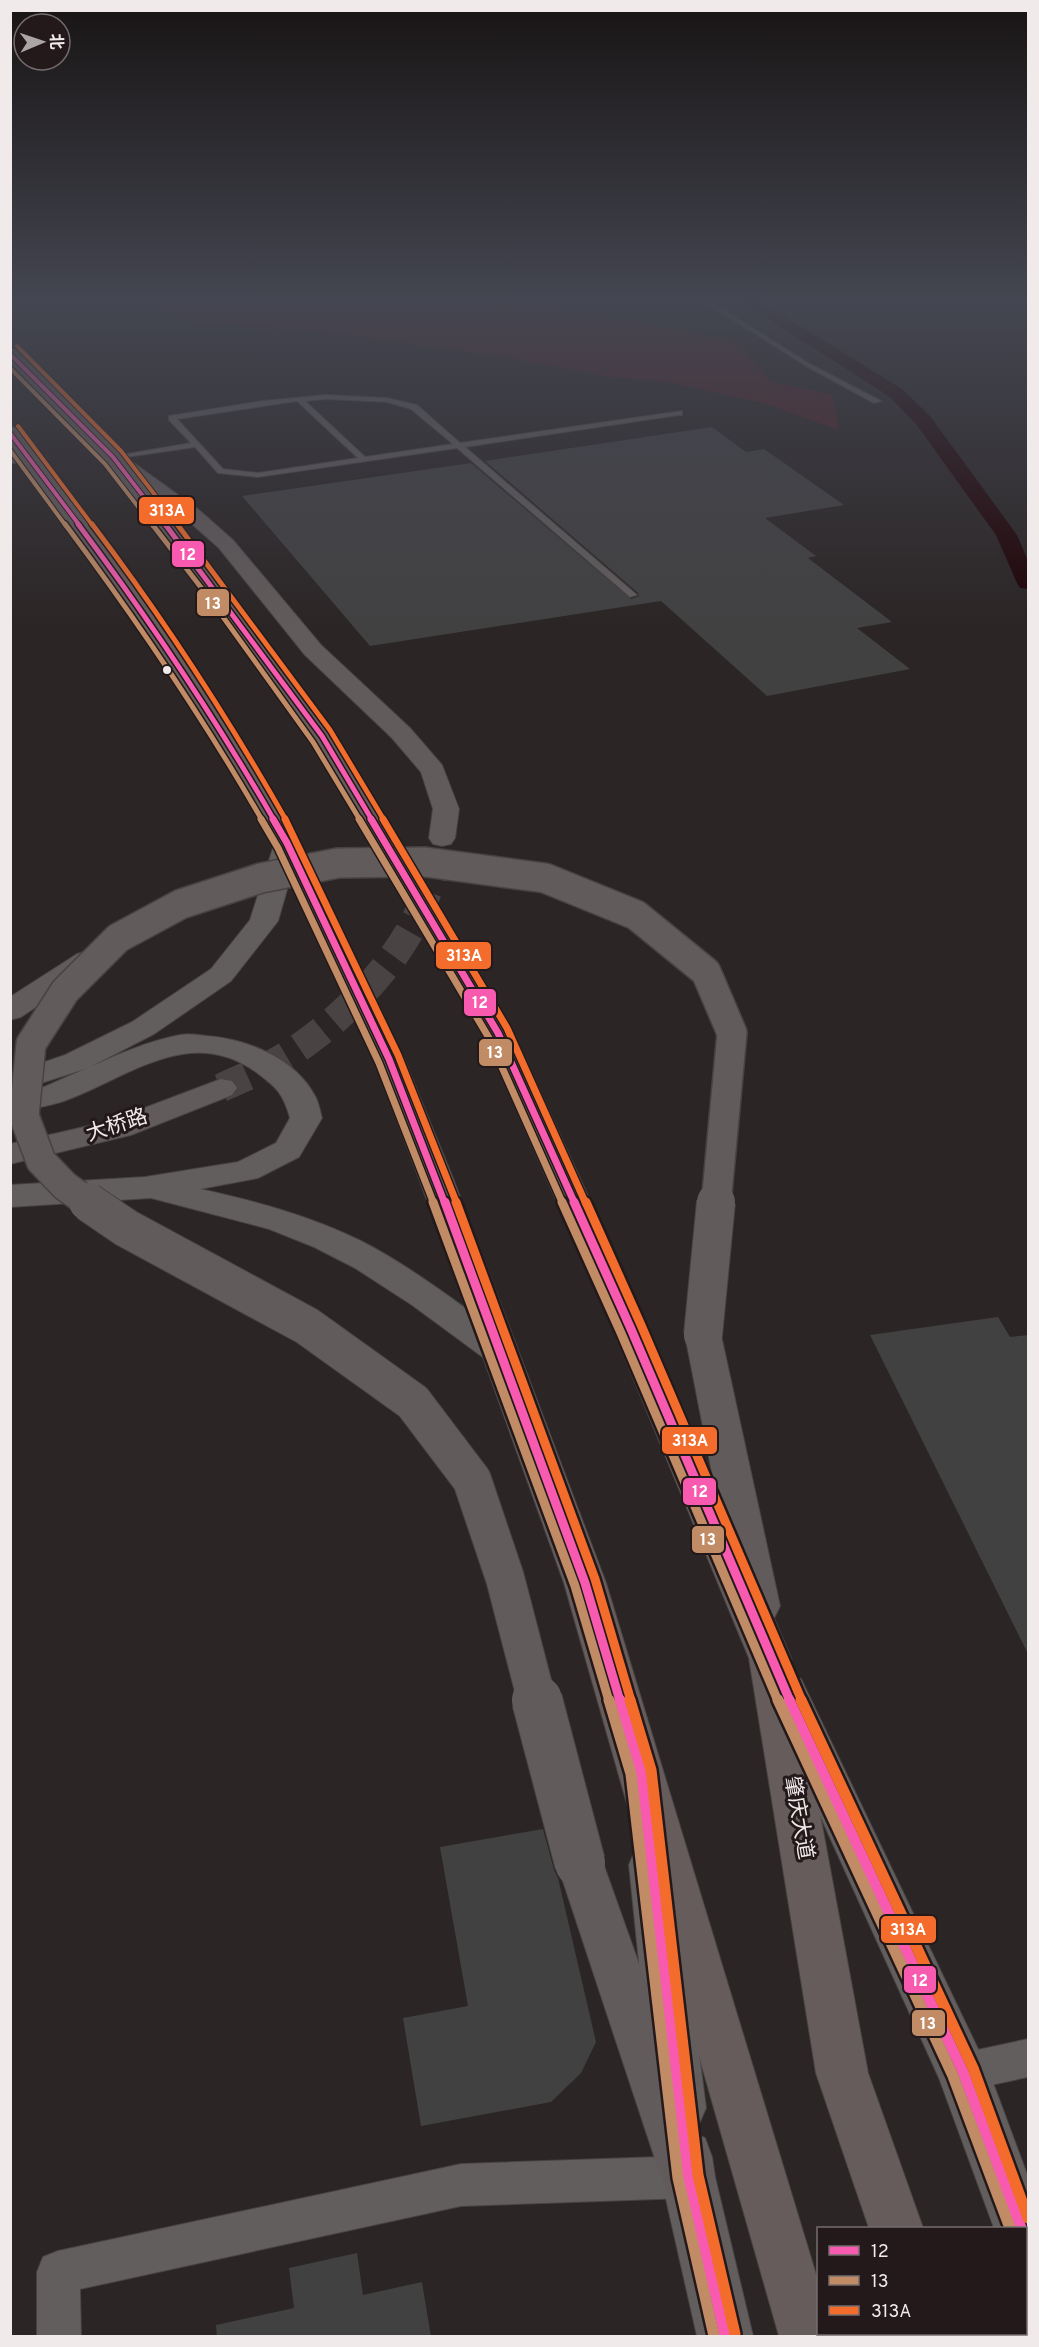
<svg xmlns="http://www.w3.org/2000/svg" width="1039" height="2347" font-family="Overpass,'Noto Sans SC',sans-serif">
	<rect width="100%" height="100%" fill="#2b2525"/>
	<!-- green -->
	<path fill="#4e2024" d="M11,298H490L533,301L737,343L772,382L832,394L839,430L766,404L672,383L604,376L509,358L350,335L173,319L181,312L74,304L11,306Z"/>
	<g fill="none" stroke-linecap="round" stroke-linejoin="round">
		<!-- canal -->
		<path fill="#1f0306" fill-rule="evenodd" d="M736,298H755L902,389L930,416L1017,535L1028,561V589L1020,588L1017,583L996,535L916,424L890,397Z"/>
	</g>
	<!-- building -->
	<g fill="#424142">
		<path d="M712,427L746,452L764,449L844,505L765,518L816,556L808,558L892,622L857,628L910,669L767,696L661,601L370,646L242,496L471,463L631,599L639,596L638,593L485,461Z"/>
		<path d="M998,1317L1010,1337L1029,1335V1656L870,1335Z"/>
		<path d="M543,1829L554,1870L558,1878L596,2042L581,2073L551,2102L421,2126L403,2018L468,2006L440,1847Z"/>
		<path d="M357,2253L363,2295L422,2282L431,2337H217L216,2325L294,2308L289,2268Z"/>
	</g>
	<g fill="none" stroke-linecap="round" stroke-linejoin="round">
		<!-- primary-tunnel -->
		<path stroke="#494343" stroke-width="29" stroke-dasharray="29 15" stroke-linecap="butt" d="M221,1088C242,1078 263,1070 283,1058C332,1029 390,972 415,921C428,895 435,866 442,838"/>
		<!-- service casing -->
		<g stroke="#474343" stroke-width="2">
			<g id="service">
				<path d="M698,298H705L810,364L881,401L874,403L806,366Z"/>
				<path d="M326,395L387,398L417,405L460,443L682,411V415H679L465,447L637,595L630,597L457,448L258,477L218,473L195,447L113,459L109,457L191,443L169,420V416L262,401ZM326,399L387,402L411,409L453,444L365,457L305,401ZM297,401L358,458L258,473L223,469L177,419Z"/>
			</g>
		</g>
		<!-- minor casing -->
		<g stroke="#474343" stroke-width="2">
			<g id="minor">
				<path d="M1028,2039V2077L963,2091L949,2086L943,2072L949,2058L963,2053Z"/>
				<path d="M688,2156L703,2162L709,2177L703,2192L688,2198L461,2206L80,2289L81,2336H37V2272L43,2257L58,2251L461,2164Z"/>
			</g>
		</g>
		<!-- tertiary casing -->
		<g stroke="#474343" stroke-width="2">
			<g id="tertiary">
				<path d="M286,840L295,842L299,848L278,921L231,981L154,1034L90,1067C119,1054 148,1041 180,1035C189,1033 199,1035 207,1036C247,1039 295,1058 315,1096C319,1103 320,1111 322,1118L299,1157L258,1178L200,1189C255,1201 311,1216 361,1241C414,1268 461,1306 510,1340L515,1349L510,1358L497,1362L484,1358L412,1305L355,1268L314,1247L269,1229L151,1198L10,1207V1185L145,1177L238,1162L276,1143L290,1118C283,1093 276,1087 256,1072C189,1024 128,1078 64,1101C47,1107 28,1109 10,1112V1093L44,1087L85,1069L10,1093V1074L65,1055L132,1022L211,969L250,920L273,848L277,842Z"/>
				<path d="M786,1674L801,1679L989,2072L1028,2177V2252L1026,2253V2228H994L939,2078L764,1692L771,1679Z"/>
				<path d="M652,1844L669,1850L675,1865L706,2108L698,2126L687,2131L705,2138L712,2157L715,2177L753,2336H697L661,2177L660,2157L667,2138L679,2133L662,2126L654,2108L629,1865L635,1850Z"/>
			</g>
		</g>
		<!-- secondary casing -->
		<g stroke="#474343" stroke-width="2">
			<path id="secondary" d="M10,451L39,454L41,458L39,462L10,463Z"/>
		</g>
		<!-- primary casing -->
		<g stroke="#474343" stroke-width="2">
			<g id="primary">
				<path d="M113,451L120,453L199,510L233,540L321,645L410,728L442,765L459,809L455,838L451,844L442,846L433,844L429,838L433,809L421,772L392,738L305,655L219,548L185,518L106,461L104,457L106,453Z"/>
				<path d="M87,951L97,954L101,960L97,966L21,1017L10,1020V997L77,954Z"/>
				<path d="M221,1079L232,1081L237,1088L232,1095L131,1135L10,1164V1144L110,1121Z"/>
				<path d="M703,1322L716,1326L721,1335L780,1606L774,1618L759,1623L744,1618L738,1606L685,1335L690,1326Z"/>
				<path d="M580,1842L597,1848L603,1863L715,2177L707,2196L688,2204L669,2196L661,2177L557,1863L563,1848Z"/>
			</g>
		</g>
		<!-- trunk casing -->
		<g stroke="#474343" stroke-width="2">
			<g id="trunk">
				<path d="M10,348L16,350L120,453L229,592L331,731L513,1033L649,1329L791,1658L868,2073L923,2228H869L816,2073L749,1658L613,1329L483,1033L310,737L213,602L106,461L10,363Z"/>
				<path d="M10,427L16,428L125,573L249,756L300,843L404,1059L454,1181L606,1583L818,2281V2334H834L835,2336H779L564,1583L420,1181L374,1059L274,843L225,756L109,579L10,445Z"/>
				<path d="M904,2334H960L961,2336H905Z"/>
			</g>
		</g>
		<!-- service -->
		<use href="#service" fill="#635e5e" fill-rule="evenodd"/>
		<!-- minor -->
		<use href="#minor" fill="#635e5e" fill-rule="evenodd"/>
		<!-- tertiary -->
		<use href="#tertiary" fill="#635e5e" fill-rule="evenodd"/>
		<!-- secondary -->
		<use href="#secondary" fill="#635e5e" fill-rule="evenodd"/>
		<!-- primary -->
		<use href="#primary" fill="#625b5b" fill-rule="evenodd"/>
		<!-- trunk -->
		<use href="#trunk" fill="#665c5c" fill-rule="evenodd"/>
		<!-- primary-bridge-far2 casing -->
		<g stroke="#474343" stroke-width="32" stroke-linecap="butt">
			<path id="primary-bridge-far2" d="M90,1204L65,1186L41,1161L24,1116L31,1044L65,991L118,938L181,904L261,878L338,863L425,862L545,878L636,915L706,972L732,1033L716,1204"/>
		</g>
		<!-- primary-bridge-far1 casing -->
		<g stroke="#474343" stroke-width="40" stroke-linecap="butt">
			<g id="primary-bridge-far1">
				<path d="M88,1202L126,1228L307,1326L413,1402L472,1480L505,1578L537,1701"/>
				<path d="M703,1335L716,1202"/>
			</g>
		</g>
		<!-- primary-bridge casing -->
		<g stroke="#474343" stroke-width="52" stroke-linecap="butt">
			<path id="primary-bridge" d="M537,1700L580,1863"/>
		</g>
		<!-- primary-bridge-far2 -->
		<use href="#primary-bridge-far2" stroke="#625b5b" stroke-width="29"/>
		<!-- primary-bridge-far1 -->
		<use href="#primary-bridge-far1" stroke="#625b5b" stroke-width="38"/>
		<!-- primary-bridge -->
		<use href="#primary-bridge" stroke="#625b5b" stroke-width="50"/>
		<!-- bus-1-far4 casing -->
		<g stroke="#23191a" stroke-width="6">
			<g id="bus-1-far4">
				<path d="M10,354L113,457L166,526"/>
				<path d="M10,433L80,526"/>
			</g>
		</g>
		<!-- bus-1-far3 casing -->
		<g stroke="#23191a" stroke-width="8">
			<g id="bus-1-far3">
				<path d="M78,524C149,619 215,718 274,820"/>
				<path d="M165,524L322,736L372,820"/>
			</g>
		</g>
		<!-- bus-1-far2 casing -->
		<g stroke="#23191a" stroke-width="10">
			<g id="bus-1-far2">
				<path d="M273,819L287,843L389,1059L445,1204"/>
				<path d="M371,819L498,1033L575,1204"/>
			</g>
		</g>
		<!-- bus-1-far1 casing -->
		<g stroke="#23191a" stroke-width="14">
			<g id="bus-1-far1">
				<path d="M445,1202L585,1583L620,1701"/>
				<path d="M574,1202L631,1329L790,1701"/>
			</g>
		</g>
		<!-- bus-1 casing -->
		<g stroke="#23191a" stroke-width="16">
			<g id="bus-1">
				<path d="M620,1700L641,1772L688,2177L725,2336"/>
				<path d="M789,1700L963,2072L1021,2228"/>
			</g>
		</g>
		<!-- bus-2-far4 casing -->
		<g stroke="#23191a" stroke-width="6">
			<g id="bus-2-far4">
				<path d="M10,368L105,464L153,526"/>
				<path d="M10,450L66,526"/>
			</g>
		</g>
		<!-- bus-2-far3 casing -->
		<g stroke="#23191a" stroke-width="8">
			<g id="bus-2-far3">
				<path d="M65,524C136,619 203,718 262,820"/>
				<path d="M152,524L213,603L313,742L360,820"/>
			</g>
		</g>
		<!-- bus-2-far2 casing -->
		<g stroke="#23191a" stroke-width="10">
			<g id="bus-2-far2">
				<path d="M261,819L278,848L379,1063L434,1204"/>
				<path d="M359,819L489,1038L563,1204"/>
			</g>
		</g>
		<!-- bus-2-far1 casing -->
		<g stroke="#23191a" stroke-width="14">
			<g id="bus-2-far1">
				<path d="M433,1202L575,1586L609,1701"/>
				<path d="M562,1202L621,1333L778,1701"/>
			</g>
		</g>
		<!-- bus-2 casing -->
		<g stroke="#23191a" stroke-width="16">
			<g id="bus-2">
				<path d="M609,1700L631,1774L678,2178L714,2336"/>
				<path d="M778,1700L953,2076L1010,2228"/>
			</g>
		</g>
		<!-- bus-3-far4 casing -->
		<g stroke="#23191a" stroke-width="6">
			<g id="bus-3-far4">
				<path d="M17,346L121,451L179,526"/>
				<path d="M18,426L93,526"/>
			</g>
		</g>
		<!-- bus-3-far3 casing -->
		<g stroke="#23191a" stroke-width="8">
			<g id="bus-3-far3">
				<path d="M92,524C163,618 228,718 286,820"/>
				<path d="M177,524L330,730L384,820"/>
			</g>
		</g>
		<!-- bus-3-far2 casing -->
		<g stroke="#23191a" stroke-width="10">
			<g id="bus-3-far2">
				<path d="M285,819L398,1055L457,1204"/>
				<path d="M383,819L507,1028L586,1204"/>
			</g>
		</g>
		<!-- bus-3-far1 casing -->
		<g stroke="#23191a" stroke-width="14">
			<g id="bus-3-far1">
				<path d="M456,1202L595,1579L631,1701"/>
				<path d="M586,1202L641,1325L802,1701"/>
			</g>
		</g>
		<!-- bus-3 casing -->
		<g stroke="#23191a" stroke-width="16">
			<g id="bus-3">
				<path d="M630,1700L651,1770L698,2175L735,2334"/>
				<path d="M801,1700L973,2068L1028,2218"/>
			</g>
		</g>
		<!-- bus-1-far4 -->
		<use href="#bus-1-far4" stroke="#f75aaf" stroke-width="4"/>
		<!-- bus-1-far3 -->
		<use href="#bus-1-far3" stroke="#f75aaf" stroke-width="5"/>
		<!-- bus-1-far2 -->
		<use href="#bus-1-far2" stroke="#f75aaf" stroke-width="7"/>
		<!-- bus-1-far1 -->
		<use href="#bus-1-far1" stroke="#f75aaf" stroke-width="9"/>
		<!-- bus-1 -->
		<use href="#bus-1" stroke="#f75aaf" stroke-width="11"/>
		<!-- bus-2-far4 -->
		<use href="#bus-2-far4" stroke="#c18c65" stroke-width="4"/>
		<!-- bus-2-far3 -->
		<use href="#bus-2-far3" stroke="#c18c65" stroke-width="5"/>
		<!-- bus-2-far2 -->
		<use href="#bus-2-far2" stroke="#c18c65" stroke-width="7"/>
		<!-- bus-2-far1 -->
		<use href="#bus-2-far1" stroke="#c18c65" stroke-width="9"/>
		<!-- bus-2 -->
		<use href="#bus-2" stroke="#c18c65" stroke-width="11"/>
		<!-- bus-3-far4 -->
		<use href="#bus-3-far4" stroke="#f36c2b" stroke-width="4"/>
		<!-- bus-3-far3 -->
		<use href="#bus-3-far3" stroke="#f36c2b" stroke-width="5"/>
		<!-- bus-3-far2 -->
		<use href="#bus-3-far2" stroke="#f36c2b" stroke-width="7"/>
		<!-- bus-3-far1 -->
		<use href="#bus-3-far1" stroke="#f36c2b" stroke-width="9"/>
		<!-- bus-3 -->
		<use href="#bus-3" stroke="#f36c2b" stroke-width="11"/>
	</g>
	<!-- sky -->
	<linearGradient id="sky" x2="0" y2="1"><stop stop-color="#181414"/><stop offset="0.48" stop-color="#444651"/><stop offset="1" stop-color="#444651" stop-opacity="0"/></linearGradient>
	<rect width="1039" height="627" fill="url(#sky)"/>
	<!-- markers -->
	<circle fill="#f1eaea" stroke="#23191a" stroke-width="2" cx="167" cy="670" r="5"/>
	<g text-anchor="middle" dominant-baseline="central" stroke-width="6" stroke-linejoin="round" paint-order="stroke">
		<!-- street labels -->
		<g font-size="21" fill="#f1eaea" stroke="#23191a">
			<text transform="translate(117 1126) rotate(-18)">大桥路</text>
			<text transform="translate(798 1818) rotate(80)">肇庆大道</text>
		</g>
	</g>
	<g stroke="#23191a" stroke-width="2">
		<rect x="138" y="496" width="57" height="29" rx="6" fill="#f36c2b"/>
		<rect x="171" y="540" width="34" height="28" rx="6" fill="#f75aaf"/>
		<rect x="196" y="588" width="34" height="29" rx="6" fill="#c18c65"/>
		<rect x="435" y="941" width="57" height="29" rx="6" fill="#f36c2b"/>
		<rect x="463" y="988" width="34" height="29" rx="6" fill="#f75aaf"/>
		<rect x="478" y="1038" width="35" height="29" rx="6" fill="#c18c65"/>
		<rect x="661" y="1426" width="57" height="29" rx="6" fill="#f36c2b"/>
		<rect x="682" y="1477" width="35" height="29" rx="6" fill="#f75aaf"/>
		<rect x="691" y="1525" width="34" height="29" rx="6" fill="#c18c65"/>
		<rect x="880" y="1915" width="57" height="29" rx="6" fill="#f36c2b"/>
		<rect x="903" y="1965" width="34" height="29" rx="6" fill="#f75aaf"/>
		<rect x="911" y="2009" width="35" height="28" rx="6" fill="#c18c65"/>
	</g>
	<g font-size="16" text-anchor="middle" font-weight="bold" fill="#fff">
		<text x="167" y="516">313A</text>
		<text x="188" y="560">12</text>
		<text x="213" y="609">13</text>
		<text x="464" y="961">313A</text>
		<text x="480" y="1008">12</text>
		<text x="495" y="1058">13</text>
		<text x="690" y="1446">313A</text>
		<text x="700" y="1497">12</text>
		<text x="708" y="1545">13</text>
		<text x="908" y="1935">313A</text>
		<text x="920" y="1986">12</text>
		<text x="928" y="2029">13</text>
	</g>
	<!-- border -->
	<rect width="1039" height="2347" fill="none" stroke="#f1eaea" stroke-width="24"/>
	<!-- legend -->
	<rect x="817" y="2227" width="210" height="108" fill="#23191a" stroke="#756d6d" stroke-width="1.5"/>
	<rect x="829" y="2246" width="30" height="9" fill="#f75aaf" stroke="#756d6d" stroke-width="1.5"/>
	<text x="871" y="2257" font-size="18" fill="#f1eaea">12</text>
	<rect x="829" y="2276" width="30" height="9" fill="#c18c65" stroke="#756d6d" stroke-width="1.5"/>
	<text x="871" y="2287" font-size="18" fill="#f1eaea">13</text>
	<rect x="829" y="2306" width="30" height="9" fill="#f36c2b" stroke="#756d6d" stroke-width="1.5"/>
	<text x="871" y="2317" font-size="18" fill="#f1eaea">313A</text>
	<!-- north arrow -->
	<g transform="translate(42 42) rotate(88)"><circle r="28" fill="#23191a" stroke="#756d6d" stroke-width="1.5"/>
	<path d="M0-4.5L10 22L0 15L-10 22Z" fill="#aca5a5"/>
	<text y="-9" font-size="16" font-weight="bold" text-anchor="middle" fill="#f1eaea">北</text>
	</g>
</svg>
